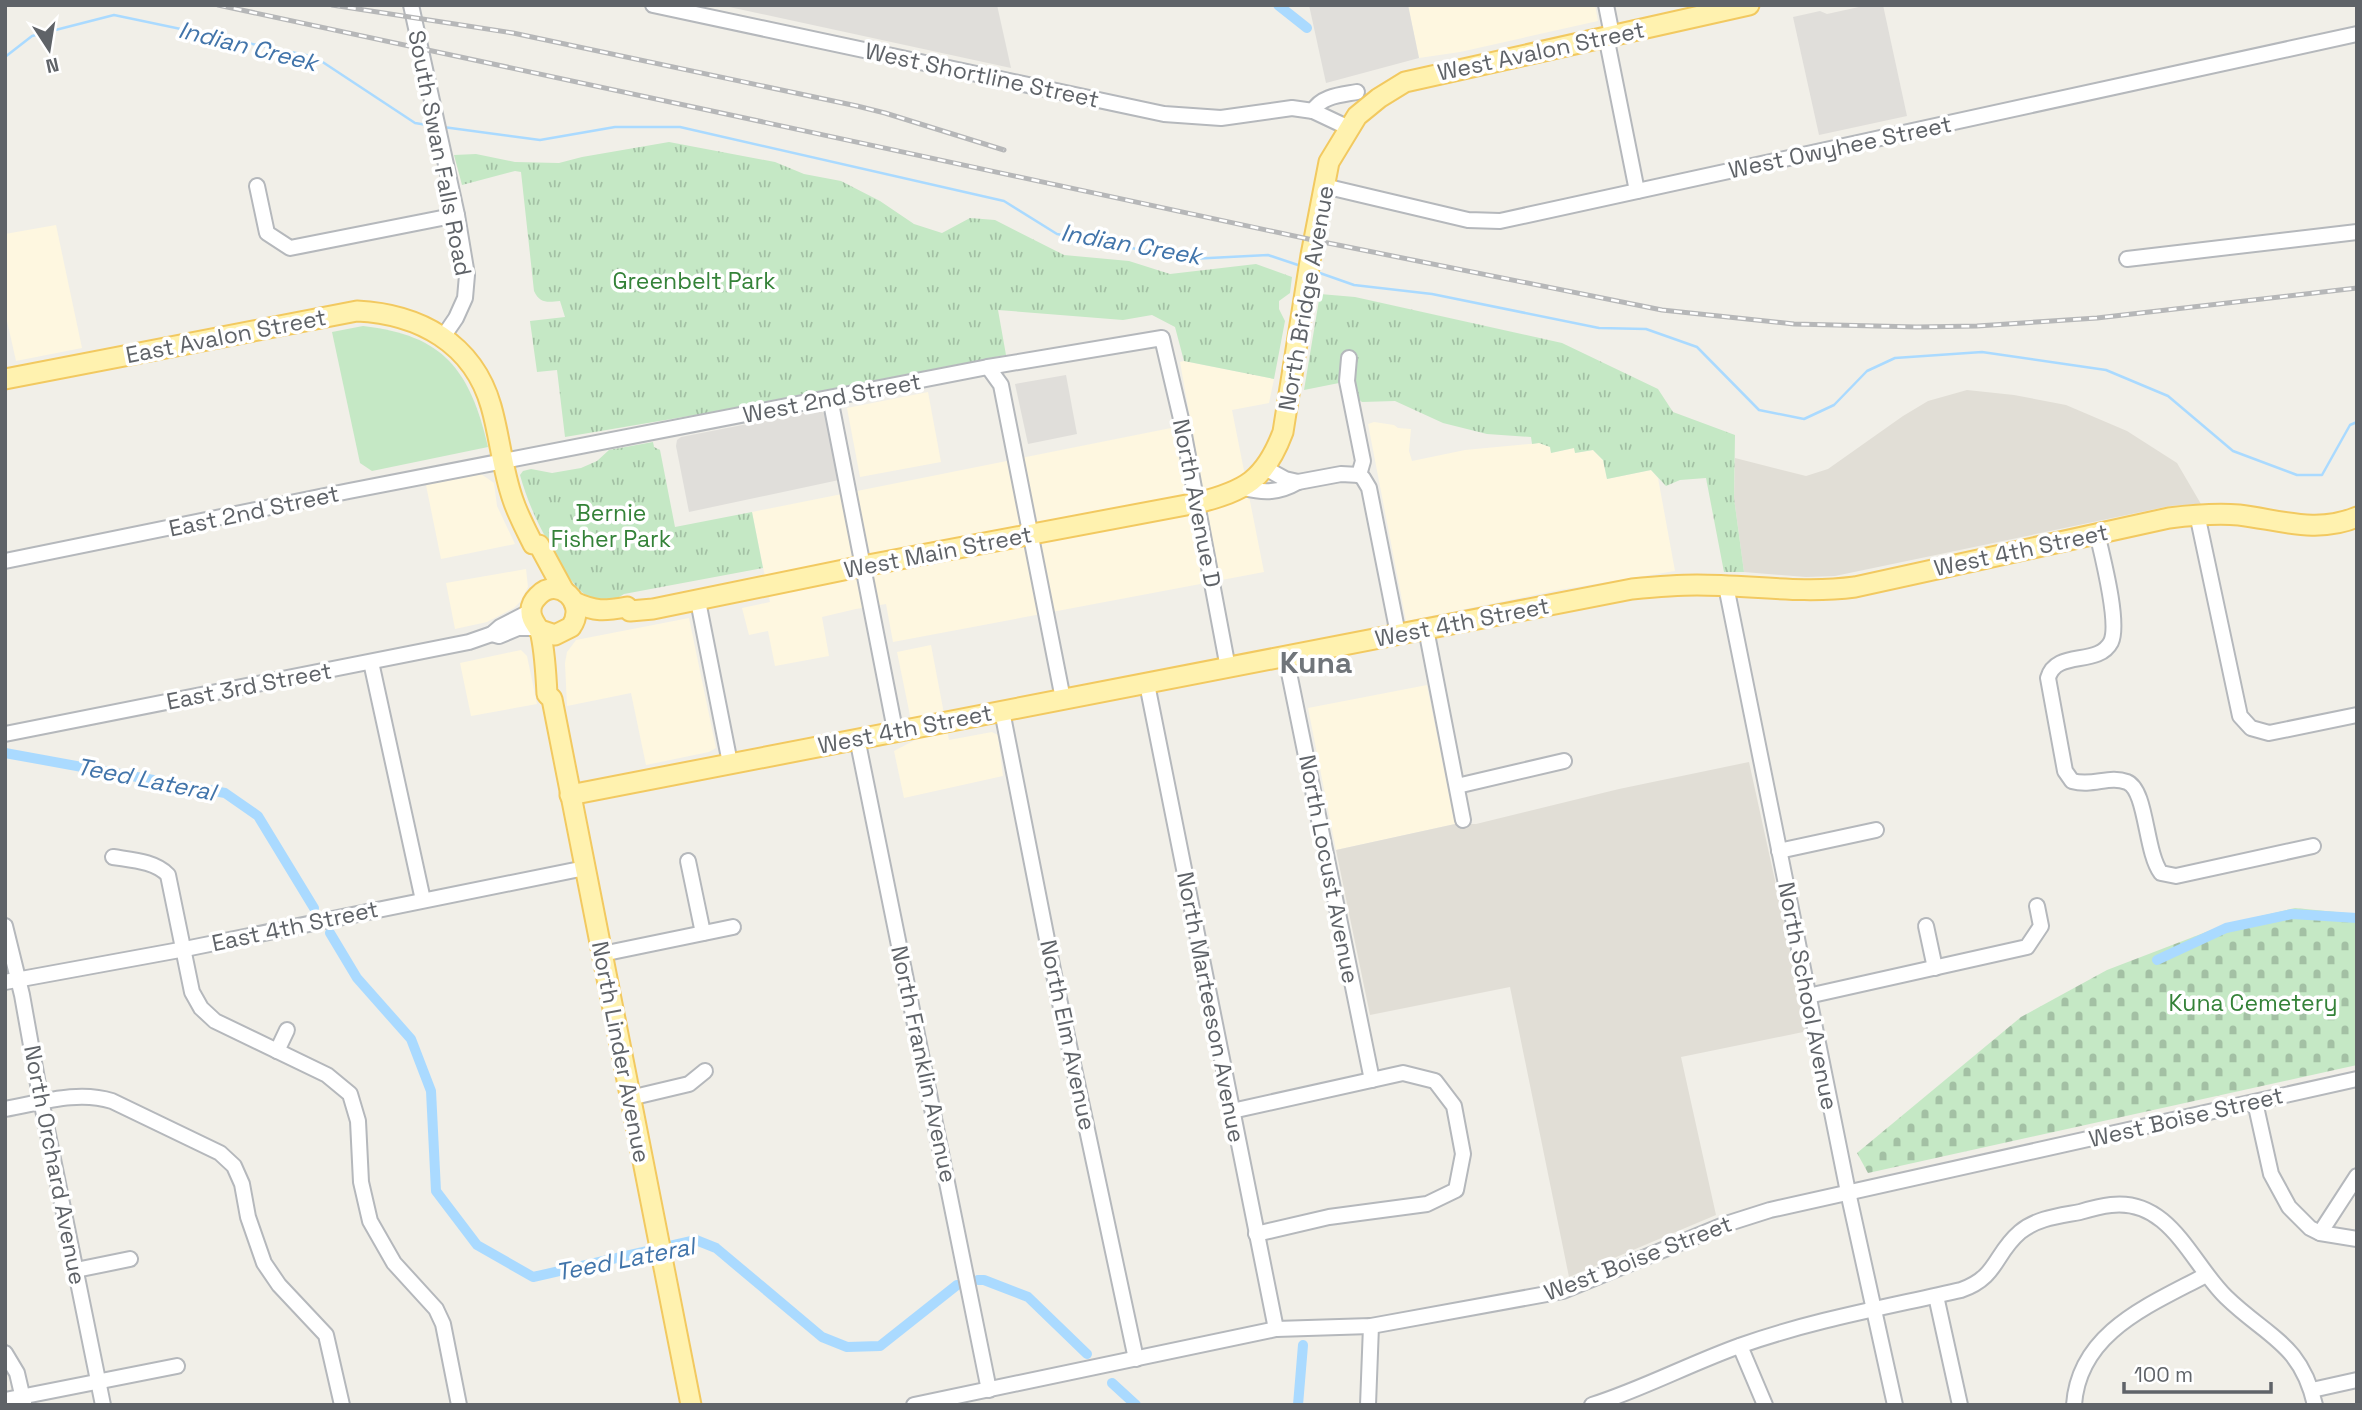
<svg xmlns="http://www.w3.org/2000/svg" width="2362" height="1410" font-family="'Space Grotesk',sans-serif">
	<defs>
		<pattern id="cemetery-stones" width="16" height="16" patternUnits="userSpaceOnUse" patternTransform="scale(1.75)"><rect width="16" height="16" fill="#c5e8c5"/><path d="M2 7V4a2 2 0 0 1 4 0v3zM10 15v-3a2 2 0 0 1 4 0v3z" fill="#a3c0a4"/></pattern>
		<pattern id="park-tufts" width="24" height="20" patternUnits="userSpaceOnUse" patternTransform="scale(1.75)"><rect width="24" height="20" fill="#c5e8c5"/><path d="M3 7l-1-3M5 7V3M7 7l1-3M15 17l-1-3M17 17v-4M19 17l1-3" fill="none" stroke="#a3c0a4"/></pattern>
	</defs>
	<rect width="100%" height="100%" fill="#f1efe8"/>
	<!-- commercial -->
	<g fill="#fef7e0">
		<path d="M1408,5H1595L1598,21L1460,52L1419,58Z"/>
		<path d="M56,225L82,348L16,361L5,312V234Z"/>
		<path d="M1184,361L1274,379L1269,403L1232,410L1264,572L893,642L886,604L856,609L822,617L829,656L775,666L768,631L749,635L742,608L770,602L752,512L1191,424L1180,362Z"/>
		<path d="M928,392L941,462L860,477L847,408Z"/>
		<path d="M1374,422L1394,425L1398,428L1411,429L1409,451L1412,461L1465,450L1539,443L1550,447L1551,453L1574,448L1576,453L1593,450L1603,460L1607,479L1651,470L1658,478L1675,571L1559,590L1406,621L1368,424Z"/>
		<path d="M481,474L494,483L497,506L515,544L441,559L426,485Z"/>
		<path d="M526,569L528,587L520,602L514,608L487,622L455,629L446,583Z"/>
		<path d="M689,618L716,748L709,752L646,765L631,693L567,706L565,663L567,652L576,640Z"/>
		<path d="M931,645L949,740L992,732L998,735L1003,776L904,798L894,751L915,740L897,652Z"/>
		<path d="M521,650L527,656L537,704L471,716L460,663Z"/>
		<path d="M1427,685L1455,824L1336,850L1308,708Z"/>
	</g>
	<!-- industrial -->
	<g fill="#e0deda">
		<path d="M720,5H997L1011,68Z"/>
		<path d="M1309,5H1408L1419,58L1326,83Z"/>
		<path d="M1868,5H1883L1907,116L1819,135L1793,17L1820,11L1827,14Z"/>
		<path d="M1066,375L1077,434L1028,444L1015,384Z"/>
		<path d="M818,410L826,414L839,480L689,512L676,446L677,440L681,437Z"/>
	</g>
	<!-- education -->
	<g fill="#e1ded6">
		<path d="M1967,390L2014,395L2066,405L2127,431L2177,463L2201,504L2170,506L1835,576L1806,577L1744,572L1734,498L1735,458L1806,476L1828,469L1903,416L1928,401Z"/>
		<path d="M1749,762L1808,1031L1681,1057L1716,1215L1569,1277L1510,987L1370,1015L1336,850L1455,824H1476L1619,789Z"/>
	</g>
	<!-- grass -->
	<path fill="#c5e8c5" d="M363,326C444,335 470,370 488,447L372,471L360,463L332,332Z"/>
	<!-- cemetery -->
	<path fill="url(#cemetery-stones)" d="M2295,908L2357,914V1065L1868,1173L1857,1153L2021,1017L2107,970L2227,924Z"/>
	<!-- park -->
	<g fill="url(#park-tufts)">
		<path d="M669,142L775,162L804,174L841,181L880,201L914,224L942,233L970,218L995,220L1064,255L1129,261L1170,274L1256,264L1292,277L1290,293L1279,301V309L1285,321L1274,379L1184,361L1175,327L1152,315L1123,320L998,310L1006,355L701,414L565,437L557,370L537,372L530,321L565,317L560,301C548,302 540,304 534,291L521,172L515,171L462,185L454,155L476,154L515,162L559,163L582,157Z"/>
		<path d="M1320,294L1355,297L1562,343L1658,389L1673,412L1735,435L1734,498L1744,572H1724L1706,478L1680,480L1666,486L1651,470L1607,479L1603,460L1593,450L1575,453L1574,448L1551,453L1550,447L1539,443L1532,444L1531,437L1487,434L1443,423L1395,401L1362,402L1339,383L1304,390Z"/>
		<path d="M653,442L654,447L660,450L675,527L752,512L763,568L624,594C586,619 565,571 550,545C537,523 527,500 520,475L523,471L531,469L552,473L581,468L597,461L609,450Z"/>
	</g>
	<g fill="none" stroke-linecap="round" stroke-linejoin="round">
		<!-- stream -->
		<g stroke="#aadaff" stroke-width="2.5">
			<path d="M5,57L32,36L114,15L315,57L415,123L433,126"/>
			<path d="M443,127L540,140L615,127H680L1004,201L1057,234L1190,259L1268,255L1301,266"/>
			<path d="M1317,272L1354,285L1432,294L1599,328L1646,329L1697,347L1759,410L1804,419L1834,405L1867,371L1895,358L1982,352L2106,370L2168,396L2233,451L2297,475H2322L2350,425L2357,422"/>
		</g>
		<!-- canal -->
		<g stroke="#aadaff" stroke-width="10">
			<path d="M1278,5L1307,28"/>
			<path d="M5,753L225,793L258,816L314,908"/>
			<path d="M330,933L357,978L411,1039L431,1091L436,1191L477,1245L533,1277L696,1240L716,1248L822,1337L847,1347L880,1346L957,1285"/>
			<path d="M2157,960L2226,928L2292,914L2357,918"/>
			<path d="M978,1280H984L1028,1297L1087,1354"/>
			<path d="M1112,1383L1136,1405"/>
			<path d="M1298,1405L1303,1345"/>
		</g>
		<!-- minor casing -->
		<g stroke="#b5b8bc" stroke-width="18">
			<g id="minor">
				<path d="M411,5L457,215L467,275L465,298L456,318L443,337"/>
				<path d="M653,5L1164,114L1221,118L1292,108L1313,111L1349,128"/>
				<path d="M1606,5L1612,35"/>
				<path d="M1606,36L1637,191"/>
				<path d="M1313,111C1321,96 1341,95 1357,92"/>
				<path d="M257,186L267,233L290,248L457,215"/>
				<path d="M1324,186L1468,220L1500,221L2357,34"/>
				<path d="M2127,259L2357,232"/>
				<path d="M1349,358L1347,381L1363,461L1359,475"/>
				<path d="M988,367L1001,385L1063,699"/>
				<path d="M830,398L895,730"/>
				<path d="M1359,475L1363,478L1369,488L1398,634"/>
				<path d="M1298,482L1341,474L1359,475"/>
				<path d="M1244,488C1264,493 1279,493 1298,482L1285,479L1265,468"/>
				<path d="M2197,514L2240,716L2251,728L2269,733L2357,715"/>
				<path d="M2097,533C2102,555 2120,623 2111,642C2098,667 2056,649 2048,678L2065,771L2072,781C2093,787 2109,775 2127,782C2147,790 2145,852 2161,873L2176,876L2313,846"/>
				<path d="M5,561L349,491L988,367L1162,338L1181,419L1228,668"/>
				<path d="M1726,586L1848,1192L1895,1405"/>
				<path d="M698,601L730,763"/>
				<path d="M531,611L500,627L492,634L499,636L518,628H538"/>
				<path d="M1426,629L1463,820"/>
				<path d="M1286,658L1372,1080"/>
				<path d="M371,662L423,900"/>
				<path d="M1147,684L1276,1329"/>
				<path d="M1002,711L1054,975L1136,1359"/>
				<path d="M5,734L469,642L492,634"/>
				<path d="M857,738L989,1390"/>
				<path d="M1457,786L1564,761"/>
				<path d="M1779,851L1876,830"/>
				<path d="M113,857C131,860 155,861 168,875L192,992L201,1008L215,1021L327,1075L350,1094L358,1121L361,1182L370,1221L394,1263L436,1309L443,1324L459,1405"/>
				<path d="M688,861L703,933"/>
				<path d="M5,926L22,995L39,1090L103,1405"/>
				<path d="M1926,926L1935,968"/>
				<path d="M602,954L733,927"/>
				<path d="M5,982L185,949L585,868"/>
				<path d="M1808,996L2027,947L2041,926L2037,906"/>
				<path d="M277,1051L287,1030"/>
				<path d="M630,1098L689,1084L705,1071"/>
				<path d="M2255,1102L2271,1174L2289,1207L2310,1228L2320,1233L2357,1239"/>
				<path d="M5,1109C40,1103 77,1090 112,1101L220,1153L234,1166L242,1184L248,1217L264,1263L279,1285L326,1335L342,1405"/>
				<path d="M1232,1111L1403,1073L1435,1081L1454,1106L1463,1154L1456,1190L1427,1204L1329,1217L1256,1234"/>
				<path d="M2320,1233L2357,1176"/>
				<path d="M76,1270L130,1259"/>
				<path d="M1936,1296L1960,1405"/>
				<path d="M1740,1346L1765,1405"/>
				<path d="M5,1353L17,1373L24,1403"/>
				<path d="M2312,1390L2357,1380"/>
				<path d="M5,1400L177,1366"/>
				<path d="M914,1405L1276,1329L1371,1326L1563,1291L1726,1224L1770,1210L2357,1079"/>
				<path d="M1368,1405L1371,1326"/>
				<path d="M1592,1405C1643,1389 1691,1363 1742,1345C1813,1320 1887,1307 1961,1290C1998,1277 1994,1254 2020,1232C2037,1218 2059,1216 2080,1212C2090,1209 2101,1206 2111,1205C2170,1198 2191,1263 2226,1297C2267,1337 2301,1343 2315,1405"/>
				<path d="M2074,1405C2079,1332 2150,1305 2206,1275"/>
			</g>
		</g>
		<!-- major casing -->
		<g stroke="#f2c960" stroke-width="23">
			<g id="major">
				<path d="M5,379L357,311C419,314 473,343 491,406C500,437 502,469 513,500C518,515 526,530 533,544L539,545L564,591"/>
				<path d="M574,602C596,612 604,611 627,607L630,611L653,609L863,566L1197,503C1245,491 1265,480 1283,432L1311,255L1329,162L1357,116L1379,98L1405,82L1749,5"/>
				<path d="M540,630L555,635L571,627C588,603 558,575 538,596C534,600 531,605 531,610C530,621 539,626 541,635C545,654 546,674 547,694L552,699L691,1405"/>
				<path d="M570,795L1632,589C1653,587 1675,585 1697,585C1750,585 1802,594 1855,587L2169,518C2193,515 2215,513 2239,515C2280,520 2317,534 2357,517"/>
			</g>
		</g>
		<!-- minor -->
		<use href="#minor" stroke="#fff" stroke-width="14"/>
		<!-- major -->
		<use href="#major" stroke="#fff2af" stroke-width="19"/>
		<!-- rail casing -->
		<g stroke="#b6b7b8" stroke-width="5">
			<g id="rail">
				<path d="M218,5L1313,240L1662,310L1794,324L1917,327L1977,326L2097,318L2357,288"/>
				<path d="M332,5L513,33L857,106L885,113L1004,150"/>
			</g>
		</g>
		<!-- rail -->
		<use href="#rail" stroke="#fff" stroke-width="2.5" stroke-dasharray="8" stroke-linecap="butt"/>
	</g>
	<g text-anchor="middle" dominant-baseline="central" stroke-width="7" stroke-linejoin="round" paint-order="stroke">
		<!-- street labels -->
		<g font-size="23" fill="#5f6368" stroke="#fff">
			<text transform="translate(1541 51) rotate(-12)">West Avalon Street</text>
			<text transform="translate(982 75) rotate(12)">West Shortline Street</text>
			<text transform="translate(1840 147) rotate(-12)">West Owyhee Street</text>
			<text transform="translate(440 153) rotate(79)">South Swan Falls Road</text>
			<text transform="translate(1306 298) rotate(-80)">North Bridge Avenue</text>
			<text transform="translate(226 336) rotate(-11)">East Avalon Street</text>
			<text transform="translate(832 398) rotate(-11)">West 2nd Street</text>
			<text transform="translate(1197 503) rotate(79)">North Avenue D</text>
			<text transform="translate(254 511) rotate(-12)">East 2nd Street</text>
			<text transform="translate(2021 550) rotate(-12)">West 4th Street</text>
			<text transform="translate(938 552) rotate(-11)">West Main Street</text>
			<text transform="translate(1462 622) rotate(-11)">West 4th Street</text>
			<text transform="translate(249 686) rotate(-11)">East 3rd Street</text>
			<text transform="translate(905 729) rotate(-11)">West 4th Street</text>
			<text transform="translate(1329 869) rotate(79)">North Locust Avenue</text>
			<text transform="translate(295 926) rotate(-12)">East 4th Street</text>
			<text transform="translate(1808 996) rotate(79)">North School Avenue</text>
			<text transform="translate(1211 1007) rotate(79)">North Marteeson Avenue</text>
			<text transform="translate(1068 1035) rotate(78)">North Elm Avenue</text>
			<text transform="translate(621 1052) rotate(79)">North Linder Avenue</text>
			<text transform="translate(924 1064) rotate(78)">North Franklin Avenue</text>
			<text transform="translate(2186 1117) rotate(-13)">West Boise Street</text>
			<text transform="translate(55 1165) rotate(79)">North Orchard Avenue</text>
			<text transform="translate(1638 1258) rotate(-21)">West Boise Street</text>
		</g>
		<!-- park labels -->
		<g font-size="23" fill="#348238" stroke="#fff">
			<text x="694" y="281">Greenbelt Park</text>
			<text x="611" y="513">Bernie<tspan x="611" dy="26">Fisher Park</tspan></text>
			<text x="2253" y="1003">Kuna Cemetery</text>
		</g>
		<!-- water labels -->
		<g font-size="24" font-style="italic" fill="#4174aa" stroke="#fff">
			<text transform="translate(248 46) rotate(14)">Indian Creek</text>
			<text transform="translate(1131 244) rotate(10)">Indian Creek</text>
			<text transform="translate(146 779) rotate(11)">Teed Lateral</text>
			<text transform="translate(625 1259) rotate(-11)">Teed Lateral</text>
		</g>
		<!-- district labels -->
		<g font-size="30" font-weight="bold" fill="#70757a" stroke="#fff">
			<text x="1316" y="662">Kuna</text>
		</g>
	</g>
	<!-- border -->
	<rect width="2362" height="1410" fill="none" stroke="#5f6368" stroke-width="14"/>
	<!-- north arrow -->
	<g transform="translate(49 49) rotate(168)" stroke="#ffffff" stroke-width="5" paint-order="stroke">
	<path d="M0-5L12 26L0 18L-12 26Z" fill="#5f6368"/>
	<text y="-10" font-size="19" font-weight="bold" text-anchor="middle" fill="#5f6368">N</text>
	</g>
	<!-- scale -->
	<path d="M2124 1382v10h147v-10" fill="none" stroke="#5f6368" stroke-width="3.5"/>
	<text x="2134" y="1382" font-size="21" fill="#5f6368" stroke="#ffffff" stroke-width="5" paint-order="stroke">100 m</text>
</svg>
